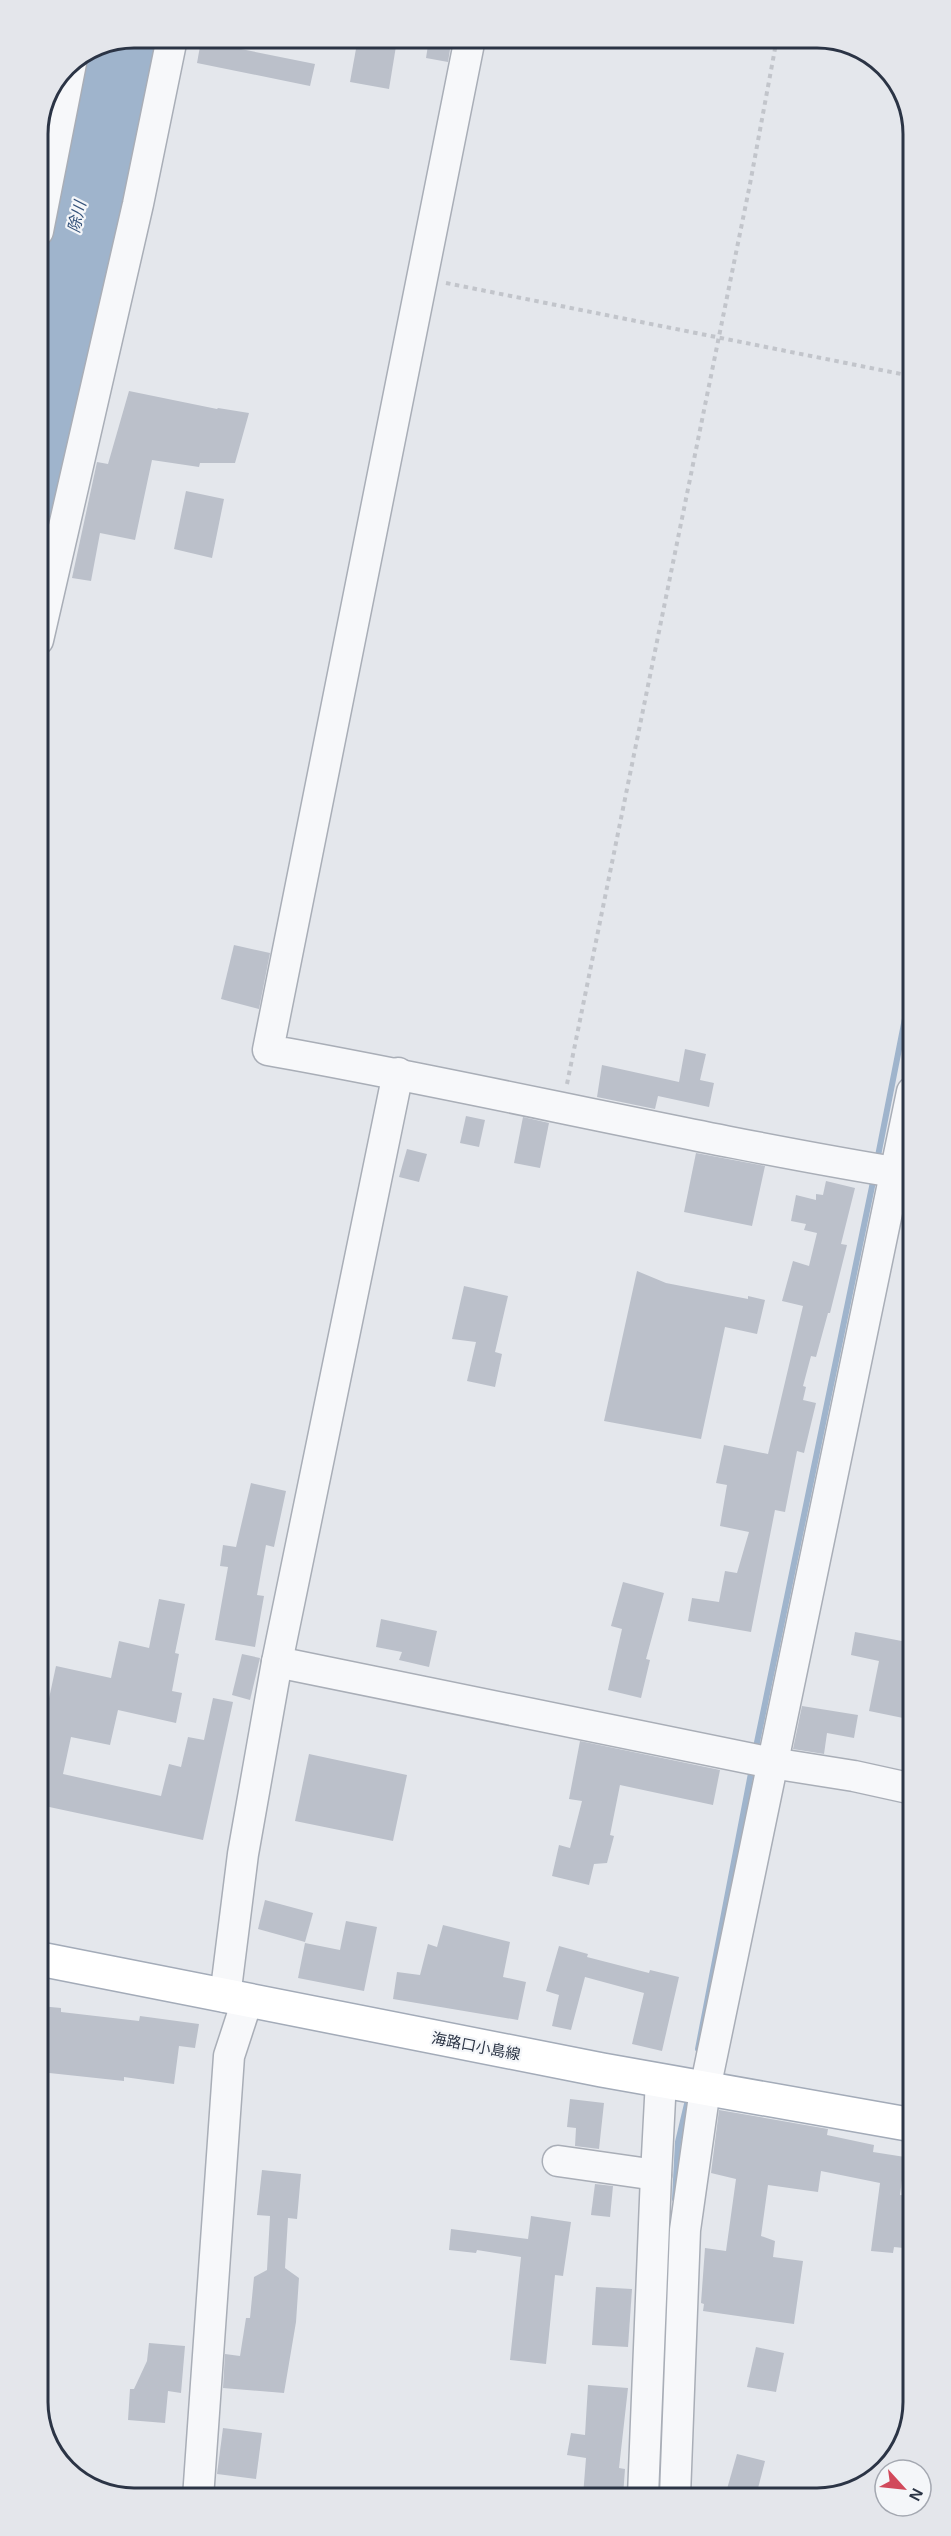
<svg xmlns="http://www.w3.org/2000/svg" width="951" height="2536" font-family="Arial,'Noto Sans JP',sans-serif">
	<rect width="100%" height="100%" fill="#e4e7ec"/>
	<!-- water -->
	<path fill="#9fb4cc" d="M134,38H164L38,591V281L86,57Z"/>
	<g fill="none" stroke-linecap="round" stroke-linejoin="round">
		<!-- stream -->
		<g stroke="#9fb4cc" stroke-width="6">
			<path d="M877,1161L911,988"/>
			<path d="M755,1752L874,1177"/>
			<path d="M698,2049L752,1768"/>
			<path d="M675,2199L678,2142L687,2104"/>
			<path d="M662,2390L667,2320"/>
		</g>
	</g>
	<!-- building -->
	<g fill="#bbc0ca">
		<path d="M358,38L397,40L389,89L350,82Z"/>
		<path d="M429,39L451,43L448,62L426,58Z"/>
		<path d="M201,41L315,64L310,86L197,63Z"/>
		<path d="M129,391L217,409L218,408L249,413L235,463H200L199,467L152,460L135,540L100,533L91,581L72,578L97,462L108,464Z"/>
		<path d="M186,491L224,499L212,558L174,549Z"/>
		<path d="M234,945L270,953L259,1009L221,999Z"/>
		<path d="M685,1049L706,1054L700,1080L714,1083L709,1107L658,1096L655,1109L597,1097L602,1065L679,1082Z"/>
		<path d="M466,1116L485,1120L479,1147L460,1143Z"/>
		<path d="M523,1117L549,1123L540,1168L514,1163Z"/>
		<path d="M407,1149L427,1154L419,1182L399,1177Z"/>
		<path d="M696,1153L765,1166L752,1226L684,1212Z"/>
		<path d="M826,1181L855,1188L841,1244L847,1245L830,1313H828L816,1357L811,1356L803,1386L806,1387L803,1400L816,1403L804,1453L797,1451L785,1512L775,1510L751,1632L688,1621L692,1598L719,1602L725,1571L737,1573L749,1532L720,1526L727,1485L716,1483L724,1445L768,1454L803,1306L782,1301L793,1261L809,1266L817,1233L804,1230L806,1224L791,1221L796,1195L816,1200V1194L823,1195Z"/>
		<path d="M637,1271L666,1283L748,1299V1296L765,1300L757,1334L725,1327L701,1439L604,1421Z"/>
		<path d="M464,1286L508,1296L495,1352L502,1354L495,1387L467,1381L476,1342L452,1339Z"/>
		<path d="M251,1483L286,1491L274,1547L266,1545L257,1595L264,1596L255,1647L215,1640L228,1567L220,1566L223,1545L236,1547Z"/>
		<path d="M623,1582L664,1593L646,1659L650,1660L641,1698L608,1690L622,1629L611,1626Z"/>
		<path d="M159,1599L185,1604L175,1653L179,1654L172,1691L182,1693L176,1723L118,1710L110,1745L71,1737L63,1774L161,1796L169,1764L181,1767L188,1737L204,1740L213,1698L233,1702L203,1840L40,1805V1740L56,1666L111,1678L119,1641L149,1648Z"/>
		<path d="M381,1619L437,1631L429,1667L399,1660L402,1652L376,1647Z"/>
		<path d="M855,1632L912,1643V1698L908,1719L869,1711L879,1661L851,1655Z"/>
		<path d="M242,1654L260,1658L250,1700L232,1695Z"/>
		<path d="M802,1706L858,1715L854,1738L827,1733L824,1754L793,1749Z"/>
		<path d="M580,1741L720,1770L713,1805L620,1785L610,1835L614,1836L607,1863L594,1864L589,1885L552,1876L559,1845L570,1848L582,1801L569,1799Z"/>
		<path d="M309,1754L407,1775L393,1841L295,1821Z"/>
		<path d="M265,1900L313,1913L305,1942L258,1929Z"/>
		<path d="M346,1921L377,1927L364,1991L298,1978L305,1943L340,1950Z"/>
		<path d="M443,1925L510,1942L503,1977L526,1982L518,2020L393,1999L397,1972L420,1975L428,1944L437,1947Z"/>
		<path d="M559,1946L588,1954L587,1957L649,1973L650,1970L679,1977L662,2051L632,2044L644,1993L585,1977L571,2030L552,2026L559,1995L546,1991Z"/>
		<path d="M40,2006L61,2008V2012L139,2021L140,2016L199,2024L195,2048L179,2046L174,2084L124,2077V2081L40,2072Z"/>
		<path d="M570,2099L604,2103L599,2149L575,2146L576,2128L567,2127Z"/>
		<path d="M719,2110L828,2129L827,2135L874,2145L873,2152L905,2157L900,2195L913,2196V2249L894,2247L893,2253L871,2251L880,2183L821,2171L818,2192L768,2185L761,2236L775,2241L773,2257L803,2261L794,2324L703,2311L704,2304L701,2303L705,2248L726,2251L736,2179L711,2173Z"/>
		<path d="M262,2170L301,2174L297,2219L288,2218L285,2268L299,2278L296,2322L284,2393L223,2388L225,2354L240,2356L246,2318H250L254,2277L267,2270L270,2216L257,2215Z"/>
		<path d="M595,2184L613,2186L610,2217L591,2215Z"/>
		<path d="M531,2216L571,2222L563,2276L555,2275L546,2364L510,2360L521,2257L477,2250L476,2253L449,2250L451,2229L528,2239Z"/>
		<path d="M596,2287L632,2289L628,2347L592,2345Z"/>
		<path d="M149,2343L185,2346L181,2393L168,2391L165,2423L128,2420L130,2389H134L147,2361Z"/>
		<path d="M756,2347L784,2353L776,2392L747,2387Z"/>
		<path d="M588,2385L628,2388L619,2468L625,2469L623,2496H583L586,2458L567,2455L571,2433L585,2435Z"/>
		<path d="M223,2428L262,2433L256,2479L217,2474Z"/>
		<path d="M737,2454L765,2461L756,2496H725Z"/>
	</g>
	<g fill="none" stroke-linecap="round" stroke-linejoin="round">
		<!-- minor casing -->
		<g stroke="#a9aeb7" stroke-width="33">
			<g id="minor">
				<path d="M470,38L268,1050C483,1088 696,1140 912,1175"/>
				<path d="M38,231L71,63"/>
				<path d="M38,640L138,204L172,38"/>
				<path d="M277,1662L772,1763L854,1776L913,1789"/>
				<path d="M225,1997L243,1854L277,1662L398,1073"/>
				<path d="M558,2161L656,2175L661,2080"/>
				<path d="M643,2496L656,2175"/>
				<path d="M675,2496L685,2230L705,2089L912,1092"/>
				<path d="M198,2498L229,2056L247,2001"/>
			</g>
		</g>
		<!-- major casing -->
		<g stroke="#a3abb8" stroke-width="36">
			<path id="major" d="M40,1959L602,2070L913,2125"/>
		</g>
		<!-- path -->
		<g stroke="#c2c5cb" stroke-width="4" stroke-dasharray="4.5 4.5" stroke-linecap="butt">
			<path d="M446,283L911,376"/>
			<path d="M567,1084L750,184L777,38"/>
		</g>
		<!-- minor -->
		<use href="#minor" stroke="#f7f8fa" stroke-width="30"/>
		<!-- major -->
		<use href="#major" stroke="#fff" stroke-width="33"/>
	</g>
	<g text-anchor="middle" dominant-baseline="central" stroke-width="4.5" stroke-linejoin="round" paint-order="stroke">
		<!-- street labels -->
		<g font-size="15" fill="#2b3445" stroke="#f4f6f9">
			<text transform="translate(476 2046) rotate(11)">海路口小島線</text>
		</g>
		<!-- water labels -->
		<g font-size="16" font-style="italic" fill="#34527a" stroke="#f4f6f9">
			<text transform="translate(77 217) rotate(-77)">除川</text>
		</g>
	</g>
	<!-- crop -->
	<path d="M0 0H951V2536H0ZM134 48H817A86 86 0 0 1 903 134V2402A86 86 0 0 1 817 2488H134A86 86 0 0 1 48 2402V134A86 86 0 0 1 134 48Z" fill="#e4e6eb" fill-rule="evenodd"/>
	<path fill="none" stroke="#2b3445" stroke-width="3" d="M134 48H817A86 86 0 0 1 903 134V2402A86 86 0 0 1 817 2488H134A86 86 0 0 1 48 2402V134A86 86 0 0 1 134 48Z"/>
	<!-- north arrow -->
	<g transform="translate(903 2488) rotate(117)"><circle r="28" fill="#f4f6f9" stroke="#a4a8b1" stroke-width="1.5"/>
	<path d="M0-4.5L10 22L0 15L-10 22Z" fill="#d1495b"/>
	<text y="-9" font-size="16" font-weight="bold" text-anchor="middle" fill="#2b3445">N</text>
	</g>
</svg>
